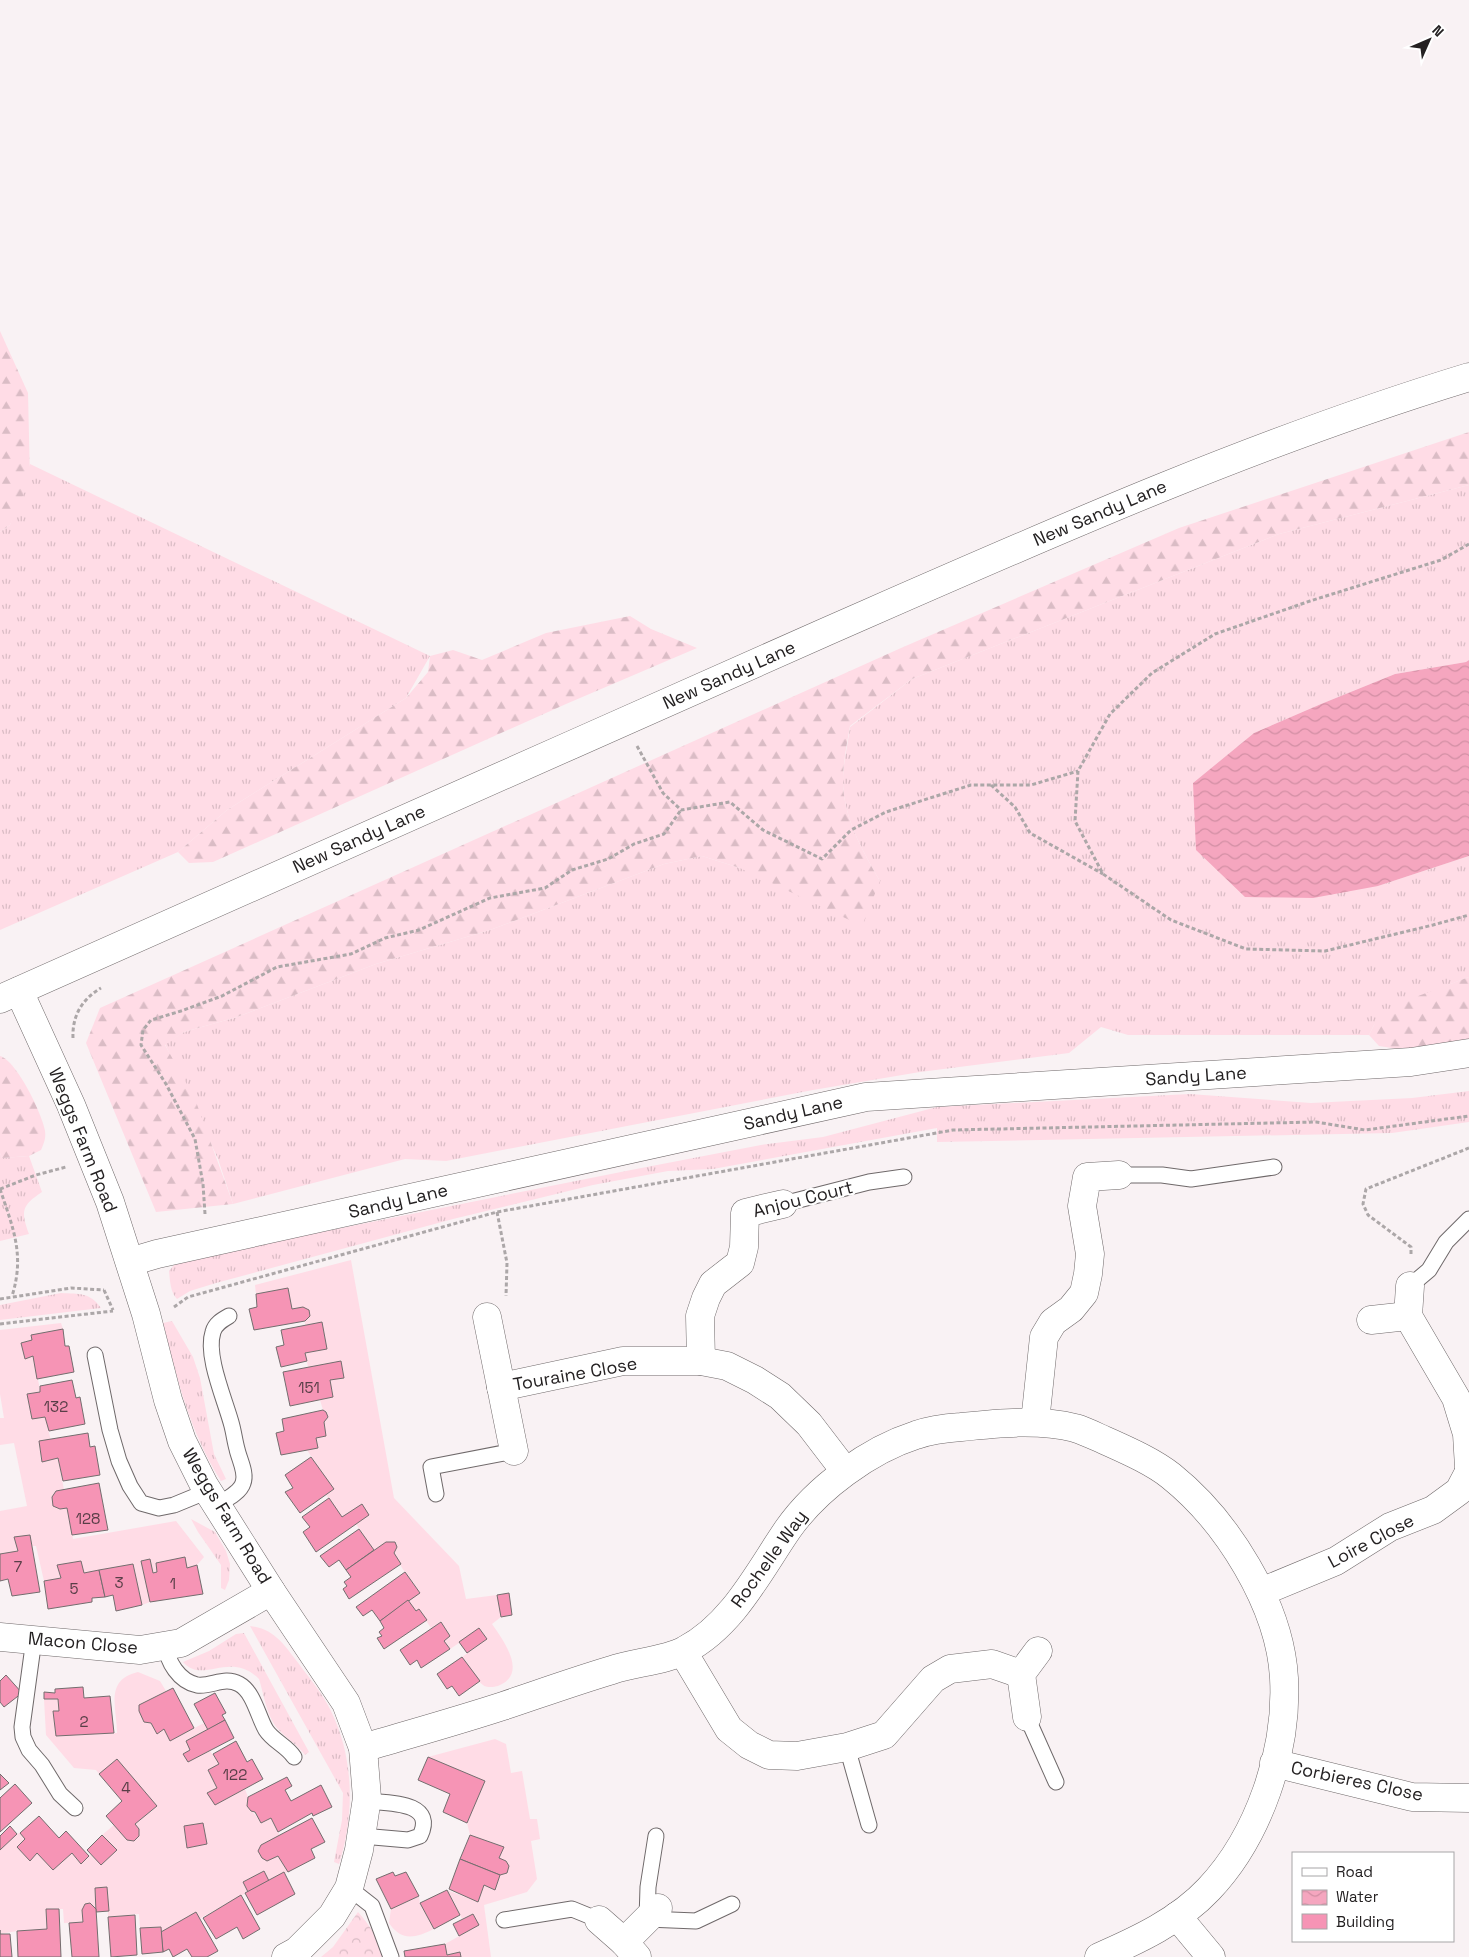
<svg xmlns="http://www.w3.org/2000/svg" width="1469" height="1957" font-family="'Space Grotesk',sans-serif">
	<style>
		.grass { fill: url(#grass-tufts) }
		.forest { fill: url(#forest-firs) }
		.park { fill: url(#park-crowns) }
		.garden { fill: #ffdce6; fill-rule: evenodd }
		.water { fill: url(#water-waves) }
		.building { fill: #f694b5; stroke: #736d6e }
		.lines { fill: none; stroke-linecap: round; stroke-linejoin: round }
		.lane-casing { stroke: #6f696a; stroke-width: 17 }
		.street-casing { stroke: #6f696a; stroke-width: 29 }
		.secondary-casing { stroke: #6f696a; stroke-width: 29 }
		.path { stroke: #aca7a8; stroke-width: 3; stroke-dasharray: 4 2.5; stroke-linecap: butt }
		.lane { stroke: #fff; stroke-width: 15 }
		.street { stroke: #fff; stroke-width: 28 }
		.secondary { stroke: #fff; stroke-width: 28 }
		.labels { text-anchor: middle; stroke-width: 4.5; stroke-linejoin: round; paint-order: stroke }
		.number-label { font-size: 15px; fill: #583e47 }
		.street-label { font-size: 18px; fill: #242122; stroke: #fff }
	</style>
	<defs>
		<pattern id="grass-tufts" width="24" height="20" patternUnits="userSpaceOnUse" patternTransform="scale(1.25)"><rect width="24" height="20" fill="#ffdce6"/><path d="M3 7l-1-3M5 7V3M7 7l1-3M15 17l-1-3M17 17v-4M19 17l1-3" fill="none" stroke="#dabcc5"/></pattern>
		<pattern id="forest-firs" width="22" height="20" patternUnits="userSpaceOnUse" patternTransform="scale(1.25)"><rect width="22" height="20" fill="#ffdce6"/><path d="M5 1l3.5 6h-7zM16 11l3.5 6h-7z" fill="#dabcc5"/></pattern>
		<pattern id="park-crowns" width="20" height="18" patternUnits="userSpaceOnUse" patternTransform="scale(1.25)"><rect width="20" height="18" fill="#ffdce6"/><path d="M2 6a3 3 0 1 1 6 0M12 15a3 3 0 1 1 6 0" fill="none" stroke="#dabcc5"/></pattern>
		<pattern id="water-waves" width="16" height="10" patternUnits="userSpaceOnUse" patternTransform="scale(1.25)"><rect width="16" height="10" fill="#f5a6bf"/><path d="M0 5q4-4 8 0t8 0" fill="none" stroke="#d28fa4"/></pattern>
	</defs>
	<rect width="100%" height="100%" fill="#f9f2f4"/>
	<g class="grass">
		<polygon points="30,464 430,656 406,698 227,810 178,852 0,930 0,532 10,525"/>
		<path d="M1469,485V660L1466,662L1395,674L1321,704L1254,733L1193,783L1378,886L1469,856V977L1448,985L1374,1025L1369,1035H1128L1101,1027L1069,1053L920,1072L813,1090L446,1161L405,1159L233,1204L218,1159L165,1044L184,1032L237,1017L376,964L490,930L664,864L702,856L740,868L880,881C862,850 843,817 843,780C843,763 848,744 850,727L912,679L1279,534Z"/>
		<path d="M1469,1091V1122L1392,1133L937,1142V1128L713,1169L668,1171L593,1185L453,1219L216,1283L190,1291L177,1299C170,1292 170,1280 169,1271L175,1264L201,1256L631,1170L761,1145L823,1137L937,1107L1190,1094L1311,1103L1412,1098Z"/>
		<path d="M0,1153L2,1158L29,1156L42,1192C21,1206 21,1211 29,1234L0,1241Z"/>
		<path d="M61,1293C79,1294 90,1292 101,1308L0,1320V1305Z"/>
		<path d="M172,1321L193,1357L200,1378L214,1454L226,1479L221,1481C190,1432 177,1379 163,1323Z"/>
		<polygon points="191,1519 215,1532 226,1551 230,1564 229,1580 225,1590 221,1588 221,1565 198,1532"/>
		<path d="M250,1626C275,1629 284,1645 299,1664C310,1679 323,1694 331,1711C354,1758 355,1814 339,1864L334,1862L342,1820L343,1793Z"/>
		<path d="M244,1633L309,1752L305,1755C298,1745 287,1739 279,1730C267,1718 264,1695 259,1679C230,1650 203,1685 183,1662L209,1651L236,1634Z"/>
	</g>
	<g class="forest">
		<polygon points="0,331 28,393 30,480 10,525 0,532"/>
		<path d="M1469,432V485L1279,534L912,679L850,726C847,743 843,763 843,780C843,817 862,850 880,881L862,926L740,868L702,856L664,864L490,930L376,964L237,1017L184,1032L165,1045L195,1099L233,1204L156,1212L86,1043L100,1008L901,648L1179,528Z"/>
		<polygon points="630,616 651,629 697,648 566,704 213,862 189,863 178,852 227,810 406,698 428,672 430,656 453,650 482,660 546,633"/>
		<polygon points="1469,977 1469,1039 1411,1051 1379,1046 1369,1035 1374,1025 1394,1005"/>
		<path d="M0,1056C17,1061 42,1114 45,1131C46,1138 44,1143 41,1150L29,1156L2,1158L0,1153Z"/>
	</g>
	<path class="park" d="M358,1912C370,1925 379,1940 383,1957H321L333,1947Z"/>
	<g class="garden">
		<path d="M351,1260L394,1498L459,1566L466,1599L497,1595L501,1617L492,1624C503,1640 529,1674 498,1686C494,1687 486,1688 483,1685C476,1680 467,1664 462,1657L487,1639L480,1629L450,1649L444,1641L450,1636L441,1622L431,1628L419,1610L416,1611L408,1600L420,1592L402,1568L394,1553L397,1547L395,1542H386L374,1550L356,1524L369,1515L362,1504L342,1517L326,1495L333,1489L307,1450L316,1438L325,1436L324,1422L328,1417L326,1412L323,1410L320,1400L333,1397L308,1367L305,1353L327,1349L322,1322L305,1325V1321L310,1315L303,1307L292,1309L288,1288L256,1294L255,1285Z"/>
		<polygon points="61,1323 63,1329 21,1343 25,1359 33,1356 50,1437 51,1440 39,1442 41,1461 58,1458 64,1490 56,1491 52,1497 53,1506 67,1508 73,1539 176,1521 204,1557 197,1565 187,1568 184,1557 156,1563 157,1572 153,1573 150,1559 142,1561 150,1602 142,1605 133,1564 84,1573 80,1561 58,1565 61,1578 44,1581 36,1546 32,1546 30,1535 14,1538 18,1551 0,1554 0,1511 27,1506 14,1443 0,1445 0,1418 4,1418 0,1394 0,1330"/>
		<path d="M138,1672L160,1681L166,1691L140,1705L139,1711L144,1722L151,1723L157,1734L164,1729L170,1741L204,1723L208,1730L186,1741L190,1750L183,1754L188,1762L210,1751L219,1764L208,1771L217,1788L208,1793L215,1805L245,1789L248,1797L247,1806C252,1812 257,1816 261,1823L271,1818L280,1836L258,1851L262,1858L267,1861L278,1856L288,1872L269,1881L263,1871L243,1882L248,1892L199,1919L196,1912L161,1932V1927L140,1928L139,1914L108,1917L107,1887L95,1888L96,1909L83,1922L64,1923L63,1909H46L47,1929L17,1931L0,1934V1850L17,1834L20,1833L25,1839L17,1847L30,1860L37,1853L53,1870L72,1853L81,1864L91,1855L101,1865L117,1850L102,1835L114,1825L127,1840L134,1841L139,1836V1829L135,1824L157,1807L99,1774L96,1770L74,1768L46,1735L44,1699H58L59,1711H53L56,1736L117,1733C117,1708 104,1680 138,1672ZM203,1824L207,1844L187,1848L184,1827Z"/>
		<polygon points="495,1739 506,1744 511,1773 522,1771 530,1819 537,1819 540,1839 531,1841 537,1879 527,1892 484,1905 491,1957 461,1957 460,1952 447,1955 445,1944 479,1925 473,1914 462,1919 447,1890 478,1902 484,1885 495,1890 500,1875 507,1873 509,1866 506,1861 499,1858 504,1847 470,1835 467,1823 485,1781 428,1757"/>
		<path d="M419,1896L420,1904L434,1929C415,1938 402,1942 389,1923L391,1909Z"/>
	</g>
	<polygon class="water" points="1469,660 1469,856 1378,886 1313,898 1245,897 1196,850 1193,783 1254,733 1321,704 1395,674 1466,662"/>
	<g class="building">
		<polygon points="288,1288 292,1309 303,1307 309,1310 310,1316 305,1321 254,1330 249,1309 257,1307 256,1294"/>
		<polygon points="322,1322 327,1349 305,1353 307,1361 281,1367 276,1347 284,1345 281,1330"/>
		<polygon points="63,1329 65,1346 69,1346 74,1372 37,1379 33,1356 25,1359 21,1343 32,1340 31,1335"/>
		<polygon points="341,1361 344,1378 330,1380 333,1397 290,1406 283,1372"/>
		<polygon points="72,1380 76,1398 80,1397 85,1424 49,1431 45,1417 32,1419 27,1394 40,1392 40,1386"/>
		<polygon points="323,1410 326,1412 328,1417 324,1422 326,1436 316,1438 318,1448 281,1455 276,1433 284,1431 282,1419"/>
		<polygon points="88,1433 90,1447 95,1446 100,1475 63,1481 58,1458 42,1462 39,1441"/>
		<polygon points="311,1457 334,1489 300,1513 285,1492 293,1488 285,1475"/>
		<polygon points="99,1483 108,1530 72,1535 67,1508 60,1509 53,1506 52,1497 56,1491"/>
		<polygon points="329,1498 342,1517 362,1504 369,1515 316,1552 303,1532 310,1527 302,1517"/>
		<polygon points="359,1529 374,1550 346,1570 339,1560 329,1567 320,1556"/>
		<polygon points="30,1535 40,1592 12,1596 8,1579 0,1581 0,1554 18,1551 14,1537"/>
		<polygon points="386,1542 395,1542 397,1547 394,1553 401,1564 349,1599 343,1589 347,1586 344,1582 351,1577 346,1570"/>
		<polygon points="185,1557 187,1568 197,1565 203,1594 150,1602 141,1561 150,1559 153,1573 157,1572 156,1563"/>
		<polygon points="81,1561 84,1573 99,1570 105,1597 92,1598 92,1602 48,1609 44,1581 61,1578 57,1565"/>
		<polygon points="133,1564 142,1605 116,1611 113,1595 105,1597 99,1570"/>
		<polygon points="405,1572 420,1593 380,1621 372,1610 363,1616 356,1607"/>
		<polygon points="509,1593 512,1615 501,1617 497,1595"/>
		<polygon points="408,1600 416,1611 419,1609 427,1620 384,1649 377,1638 382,1636 379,1632 384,1628 380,1621"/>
		<polygon points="441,1622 450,1636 444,1641 450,1649 421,1668 417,1660 410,1665 400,1650"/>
		<polygon points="479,1628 487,1639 467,1653 459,1642"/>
		<polygon points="462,1657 480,1681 459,1696 452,1686 447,1689 437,1674"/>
		<polygon points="6,1675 22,1693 4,1707 0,1702 0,1681"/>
		<polygon points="83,1687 84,1698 110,1696 114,1733 56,1736 53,1711 59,1711 58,1699 44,1699 44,1692 55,1693 55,1689"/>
		<polygon points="173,1688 194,1728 170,1741 164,1729 157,1734 151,1723 144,1722 139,1711 139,1705"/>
		<polygon points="215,1693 226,1713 222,1715 225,1720 208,1730 194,1704"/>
		<polygon points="225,1720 234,1738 188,1762 183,1754 190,1750 186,1741"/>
		<polygon points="236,1741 247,1762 252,1759 263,1779 215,1805 207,1793 217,1788 208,1770 219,1764 213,1754"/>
		<polygon points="428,1757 485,1781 467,1823 443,1812 450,1794 418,1780"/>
		<polygon points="117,1759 157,1806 135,1824 139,1829 139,1836 134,1841 127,1840 106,1816 122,1801 99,1774"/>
		<polygon points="0,1774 9,1783 0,1790"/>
		<polygon points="287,1777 292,1786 285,1790 291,1801 321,1785 332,1807 313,1816 312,1813 278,1832 271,1818 261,1823 255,1812 251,1811 247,1806 248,1797"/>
		<polygon points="15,1784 32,1803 0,1832 0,1798"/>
		<polygon points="39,1816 59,1838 66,1831 89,1856 81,1864 72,1853 53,1870 37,1853 30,1861 17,1847 25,1839 20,1833"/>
		<polygon points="312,1818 325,1842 311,1849 315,1858 288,1872 278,1856 267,1861 262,1858 258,1851 261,1845"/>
		<polygon points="203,1823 207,1844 187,1848 184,1826"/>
		<polygon points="10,1826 17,1834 0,1850 0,1836"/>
		<polygon points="102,1835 117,1850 101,1865 87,1850"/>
		<polygon points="470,1835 504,1847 499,1858 506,1861 509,1866 507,1873 500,1875 460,1859"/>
		<polygon points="460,1859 500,1875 495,1890 484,1885 478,1902 449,1889"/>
		<polygon points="264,1871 269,1881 248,1892 243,1882"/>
		<polygon points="284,1872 295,1894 257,1915 245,1893"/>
		<polygon points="393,1872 395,1876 406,1872 419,1896 391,1909 376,1879"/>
		<polygon points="107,1887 109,1911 96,1912 95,1888"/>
		<polygon points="447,1890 460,1915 434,1929 420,1903"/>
		<polygon points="241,1895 260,1929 243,1939 237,1927 216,1939 203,1918"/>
		<polygon points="90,1903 96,1909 99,1957 72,1957 69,1923 83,1922 82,1910 85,1904"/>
		<polygon points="46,1909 59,1909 61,1957 18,1957 17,1931 47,1929"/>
		<polygon points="196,1912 218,1951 207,1957 192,1957 187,1949 173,1957 169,1949 163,1952 161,1932"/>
		<polygon points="473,1914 479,1925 459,1936 453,1924"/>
		<polygon points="135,1915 137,1955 111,1957 108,1917"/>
		<polygon points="161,1927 163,1952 142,1954 140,1928"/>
		<polygon points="0,1930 0,1934 10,1934 12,1957 0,1957"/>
		<polygon points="445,1944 447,1955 460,1952 461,1957 405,1957 404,1951"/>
	</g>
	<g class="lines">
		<g class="lane-casing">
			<g id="lane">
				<polyline points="1119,1175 1162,1175 1191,1179 1274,1167"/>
				<polyline points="783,1204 869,1182 904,1177"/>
				<polyline points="1410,1286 1429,1270 1446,1242 1469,1219"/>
				<polyline points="95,1355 110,1430 119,1461 130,1486 141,1503 159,1508 174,1505 208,1491"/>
				<polyline points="436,1494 431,1467 514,1451"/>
				<path d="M217,1505C225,1500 240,1493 243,1483C247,1473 239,1459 237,1449C235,1442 234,1434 232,1426C226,1402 205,1356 213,1332C215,1324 222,1320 229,1316"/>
				<polyline points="34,1639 22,1727 23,1737 29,1750 42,1765 60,1794 75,1808"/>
				<path d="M166,1645C167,1662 179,1681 197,1685C212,1687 224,1676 239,1684C254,1692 258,1717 266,1730C273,1741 287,1746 294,1757"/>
				<polyline points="1027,1717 1056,1782"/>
				<polyline points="847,1747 869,1825"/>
				<path d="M362,1836L408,1840L420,1836C437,1801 387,1803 367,1801"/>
				<polyline points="656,1836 648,1887 647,1919 696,1921 732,1904"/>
				<polyline points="349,1888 372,1906 391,1957"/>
				<polyline points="504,1920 572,1909 599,1920"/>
			</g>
		</g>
		<g class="street-casing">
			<g id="street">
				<polyline points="19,991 71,1105 110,1202 146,1314 168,1400 182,1441 204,1485 271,1591 346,1703 363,1748 367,1798 359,1850 349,1888 332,1916 297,1951 286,1957"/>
				<polyline points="130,1262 157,1254 866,1097 1411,1062 1469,1053"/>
				<polyline points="1410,1286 1408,1316 1456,1398 1467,1434 1469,1467"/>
				<polyline points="487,1317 514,1451"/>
				<polyline points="1371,1320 1408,1316"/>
				<polyline points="701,1361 700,1316 706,1298 713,1284 740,1263 744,1247 745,1213 783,1204"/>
				<polyline points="501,1387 623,1361 701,1361 727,1366 755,1380 780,1396 809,1424 845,1471"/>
				<polyline points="1035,1422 1044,1337 1053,1322 1071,1309 1084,1293 1088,1274 1090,1254 1082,1206 1087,1177 1119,1175"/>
				<polyline points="1261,1592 1336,1561 1390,1527 1433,1510 1459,1491 1469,1472"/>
				<polyline points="0,1637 140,1650 181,1643 271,1591"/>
				<polyline points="683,1652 729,1729 749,1745 769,1755 797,1756 847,1747 884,1735 933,1679 950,1669 992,1664 1021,1674"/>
				<polyline points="1027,1717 1021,1674 1038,1651"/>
				<path d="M363,1748C410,1734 457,1721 503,1706C539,1694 575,1681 612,1670C632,1663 668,1660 685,1650C733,1625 759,1571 788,1529C817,1488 869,1450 916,1435C930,1430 947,1428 961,1427C998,1423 1039,1419 1075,1428C1085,1431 1095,1436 1104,1440C1126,1450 1152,1461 1171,1476C1227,1521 1280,1605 1284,1678C1288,1751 1259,1836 1209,1889C1179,1921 1138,1940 1099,1957"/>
				<polyline points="1274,1763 1412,1797 1469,1798"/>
				<polyline points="1177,1916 1211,1957"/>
				<polyline points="599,1920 624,1942 637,1957"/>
				<polyline points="624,1942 658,1908"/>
			</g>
		</g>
		<g class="secondary-casing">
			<path id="secondary" d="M0,999C274,879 547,755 821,634C1033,541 1246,445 1469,377"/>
		</g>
		<g class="path">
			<polyline points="1469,544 1441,560 1310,601 1215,634 1152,673 1110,714 1078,771 1075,821 1103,874 1171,920 1246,949 1325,951 1433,925 1469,915"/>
			<polyline points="637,746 663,793 681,810 730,802 763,830 822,859 851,830 886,812 971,785 1031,785 1078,771"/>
			<polyline points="991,785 1015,807 1030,833 1103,874"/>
			<path d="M73,1038C72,1016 82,999 101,988"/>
			<path d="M0,1189C13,1228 25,1255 12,1296"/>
			<polyline points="0,1189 36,1175 66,1167"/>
			<polyline points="497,1212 507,1263 506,1296"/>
			<polyline points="205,1214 203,1184 195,1139 166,1084 141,1045 143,1030 151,1020 181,1011 222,996 277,967 351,954 385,938 419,930 490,898 545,888 572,870 608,859 634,844 664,834 681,810"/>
			<polyline points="1411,1254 1411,1247 1368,1215 1363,1204 1366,1189 1469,1148"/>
			<polyline points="104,1290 113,1310"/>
			<polyline points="0,1299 71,1288 104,1290"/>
			<polyline points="174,1307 188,1297 497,1212 953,1130 1316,1122 1365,1130 1469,1116"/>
			<polyline points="0,1324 113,1311"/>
		</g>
		<use href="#lane" class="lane"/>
		<use href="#street" class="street"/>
		<use href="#secondary" class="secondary"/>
	</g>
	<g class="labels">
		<g class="number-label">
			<text x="309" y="1393">151</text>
			<text x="56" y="1412">132</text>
			<text x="88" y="1524">128</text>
			<text x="18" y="1572">7</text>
			<text x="119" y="1588">3</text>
			<text x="173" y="1589">1</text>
			<text x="74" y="1594">5</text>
			<text x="84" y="1727">2</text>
			<text x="235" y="1780">122</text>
			<text x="126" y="1793">4</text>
		</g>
		<g class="street-label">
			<text transform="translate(1100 513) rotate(-23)" y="6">New Sandy Lane</text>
			<text transform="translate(729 675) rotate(-24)" y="6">New Sandy Lane</text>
			<text transform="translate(359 839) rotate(-24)" y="6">New Sandy Lane</text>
			<text transform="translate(1196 1076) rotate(-4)" y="6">Sandy Lane</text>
			<text transform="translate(793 1113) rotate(-13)" y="6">Sandy Lane</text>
			<text transform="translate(83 1140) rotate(68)" y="6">Weggs Farm Road</text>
			<text transform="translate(803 1199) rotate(-14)" y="6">Anjou Court</text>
			<text transform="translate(398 1201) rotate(-13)" y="6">Sandy Lane</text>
			<text transform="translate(575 1374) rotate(-10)" y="6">Touraine Close</text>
			<text transform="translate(227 1516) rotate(59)" y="6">Weggs Farm Road</text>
			<text transform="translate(1371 1541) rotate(-28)" y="6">Loire Close</text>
			<text transform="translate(769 1559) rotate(-54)" y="6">Rochelle Way</text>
			<text transform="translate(83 1643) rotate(5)" y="6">Macon Close</text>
			<text transform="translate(1357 1781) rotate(12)" y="6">Corbieres Close</text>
		</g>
	</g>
	<rect x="1292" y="1852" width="162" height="90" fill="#ffffff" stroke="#a7a6a7"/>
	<rect x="1302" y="1868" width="25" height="8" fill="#ffffff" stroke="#a7a6a7"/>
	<text x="1336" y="1877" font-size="15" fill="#242122">Road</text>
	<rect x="1302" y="1890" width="25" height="15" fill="url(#water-waves)" stroke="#a7a6a7"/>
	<text x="1336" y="1902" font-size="15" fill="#242122">Water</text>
	<rect x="1302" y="1914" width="25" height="15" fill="#f694b5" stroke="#a7a6a7"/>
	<text x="1336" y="1927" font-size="15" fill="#242122">Building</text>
	<g transform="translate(1429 40) rotate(45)" stroke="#ffffff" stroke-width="4" paint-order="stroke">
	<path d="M0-4L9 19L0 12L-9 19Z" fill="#242122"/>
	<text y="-8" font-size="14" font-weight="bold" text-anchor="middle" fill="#242122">N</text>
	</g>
</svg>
